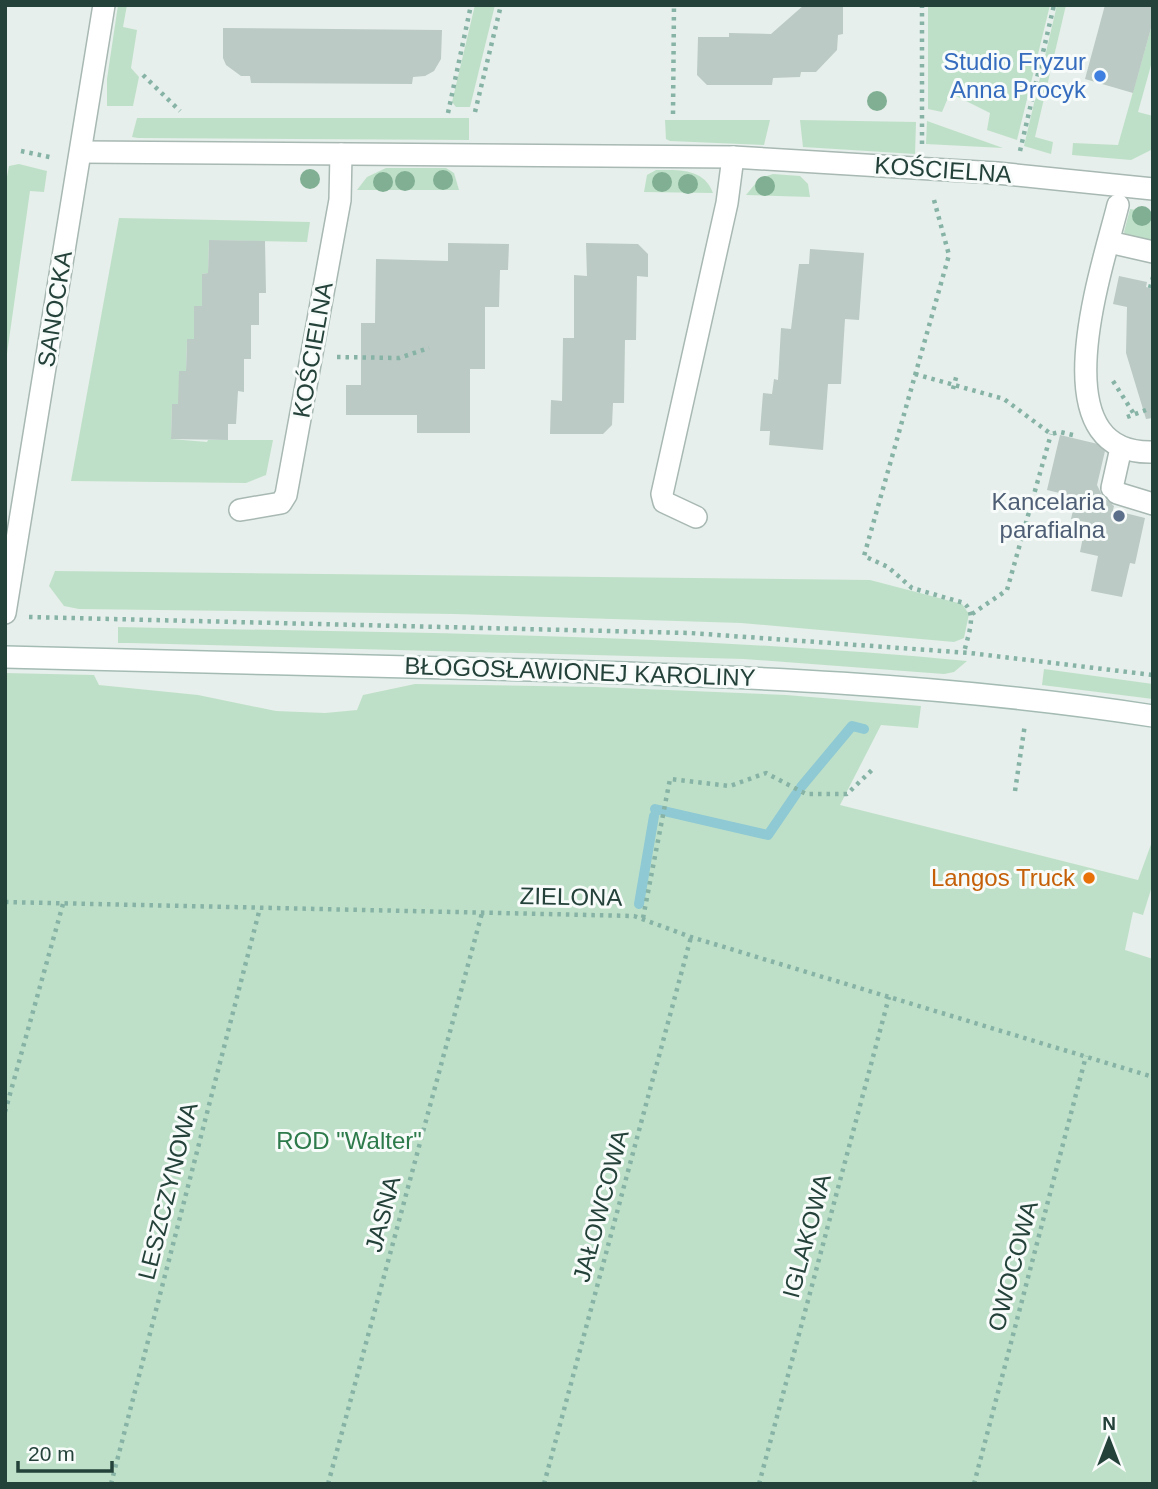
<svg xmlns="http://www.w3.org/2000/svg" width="1158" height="1489" font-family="Helvetica,sans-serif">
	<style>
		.green { fill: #bfe0c8 }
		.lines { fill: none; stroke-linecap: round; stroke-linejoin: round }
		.stream { stroke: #8ec9d4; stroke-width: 10 }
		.building { fill: #bbcac4 }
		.street-casing { stroke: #a8b8b2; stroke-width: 24 }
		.secondary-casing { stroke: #a4bbb3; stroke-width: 24 }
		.path { stroke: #86b3a5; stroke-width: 4.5; stroke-dasharray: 3.5 5; stroke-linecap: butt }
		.street { stroke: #fff; stroke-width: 21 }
		.secondary { stroke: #fff; stroke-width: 21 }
		.tree { fill: #80af93 }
		.shop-dot { fill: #3f7fe0; stroke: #f7fbf9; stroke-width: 2.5 }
		.service-dot { fill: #5c6f8a; stroke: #f7fbf9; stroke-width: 2.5 }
		.food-dot { fill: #e8710a; stroke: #f7fbf9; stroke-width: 2.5 }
		.labels { text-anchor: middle; stroke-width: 6; stroke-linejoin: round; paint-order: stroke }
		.shop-label { font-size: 24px; fill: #366cbe; stroke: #f7fbf9; text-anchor: end }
		.street-label { font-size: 24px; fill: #24423a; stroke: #f7fbf9 }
		.service-label { font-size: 24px; fill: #4e5e75; stroke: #f7fbf9; text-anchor: end }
		.food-label { font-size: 24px; fill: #c56008; stroke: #f7fbf9; text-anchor: end }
		.park-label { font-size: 24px; fill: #2d7a4b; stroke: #f7fbf9 }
	</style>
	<rect width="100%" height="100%" fill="#e6efeb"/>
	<g class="green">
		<polygon points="118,5 127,5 123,27 137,30 131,68 139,77 133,106 107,106 107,79"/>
		<polygon points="475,5 495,5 470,107 456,107 452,102"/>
		<polygon points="928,5 1050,5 1017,140 987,130 990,113 950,93 942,112 928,109"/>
		<polygon points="1057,5 1066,5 1035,137 1053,142 1051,154 1024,146"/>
		<polygon points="1153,21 1153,58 1138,112 1153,116 1153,149 1131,160 1072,155 1073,143 1118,145"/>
		<polygon points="137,118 469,118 469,140 138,138 132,137"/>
		<polygon points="665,120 770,120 764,145 670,141 666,139"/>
		<polygon points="800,120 916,122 915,154 803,147"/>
		<polygon points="927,121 1003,148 926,144"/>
		<polygon points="19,164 47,171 44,192 30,191 5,368 5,188 9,166"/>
		<polygon points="386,168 446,168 454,173 459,190 357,190 367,177"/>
		<path d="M656,170C679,170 704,168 713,193L644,192L647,175Z"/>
		<polygon points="773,174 800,176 808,184 810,197 746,195 760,178"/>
		<polygon points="1130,209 1153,213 1153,243 1126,237 1124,232"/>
		<polygon points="119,218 310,222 307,242 209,240 208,273 202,274 202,306 194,306 194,339 187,339 186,371 178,404 172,405 171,439 207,442 208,440 273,440 266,475 246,483 71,481"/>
		<polygon points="55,571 870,580 962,604 969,614 964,638 954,642 741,623 455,614 79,609 64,606 49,586"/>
		<path d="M118,627C401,633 685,634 967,661L954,672L944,674L744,659L130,643H118Z"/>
		<polygon points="1044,669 1153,684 1153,699 1042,685"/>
		<polygon points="5,673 94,675 99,685 198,695 276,711 325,713 357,710 363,695 415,684 596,687 786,695 921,706 918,728 881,725 840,805 1138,880 1153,839 1153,883 1143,915 1133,912 1125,950 1153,959 1153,1484 5,1484"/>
	</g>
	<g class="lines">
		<g class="stream">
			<polyline points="801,787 852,726 864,729"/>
			<polyline points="655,809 768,835 796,794"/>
			<polyline points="639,904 654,816"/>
		</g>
	</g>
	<g class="building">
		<polygon points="804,5 843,5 843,34 838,35 837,50 816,72 801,72 800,77 773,78 772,85 707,85 697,75 698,37 729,37 729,33 771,34"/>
		<polygon points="1105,5 1153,5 1153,21 1133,93 1085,79"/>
		<polygon points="223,28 442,30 441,59 434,71 425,76 413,77 412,84 251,83 250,76 241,76 226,65 223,58"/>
		<polygon points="209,240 265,241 266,293 259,293 259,325 251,325 251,359 244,359 244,392 238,391 236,424 228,424 228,440 171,439 172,404 178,404 179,371 186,371 187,339 194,339 194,306 202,306 202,274 208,273"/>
		<polygon points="448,243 509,244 508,270 500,270 499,307 485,307 485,369 470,369 470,433 417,433 417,415 346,415 346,385 361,385 361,323 375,323 376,259 448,261"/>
		<polygon points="586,243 638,244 648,254 648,277 637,276 636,340 625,340 624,403 613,403 612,425 603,434 550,434 551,400 562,401 563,338 574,338 574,275 587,276"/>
		<polygon points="810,249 864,253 859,320 845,319 841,384 828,384 823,450 769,445 770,431 760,431 763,393 772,394 774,379 778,380 781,328 791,329 799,264 809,264"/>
		<polygon points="1119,276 1147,282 1146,287 1153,289 1153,418 1146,419 1126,353 1127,307 1113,304"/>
		<polygon points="1060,435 1098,444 1105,451 1097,485 1103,497 1114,506 1113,510 1145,518 1135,564 1130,563 1122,597 1091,591 1098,556 1080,552 1086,522 1071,519 1076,497 1047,490"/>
	</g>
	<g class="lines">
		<g class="street-casing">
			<g id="street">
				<polyline points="81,152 733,157 997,173 1153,189"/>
				<path d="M1118,205C1103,266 1037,456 1153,452"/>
				<polyline points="1109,242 1153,252"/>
				<polyline points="1112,488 1121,448"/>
				<polyline points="1117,493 1153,504"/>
				<polyline points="240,510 281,503 286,495 340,200 341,154"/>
				<polyline points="696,517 664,502 662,494 727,203 733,157"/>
				<polyline points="5,613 104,5"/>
			</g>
		</g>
		<g class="secondary-casing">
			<path id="secondary" d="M5,657C180,662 356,665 531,670C739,676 947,684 1153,716"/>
		</g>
		<g class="path">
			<polyline points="143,75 180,111"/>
			<polyline points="475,112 501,5"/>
			<polyline points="448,113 471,5"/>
			<polyline points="673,114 674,5"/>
			<polyline points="922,144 922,5"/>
			<polyline points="21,151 54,158"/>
			<polyline points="1020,151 1054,5"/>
			<path d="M934,200L949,255L864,556L888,567L912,588L964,603C978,615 967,637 964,653"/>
			<polyline points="1150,288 1153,277"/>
			<polyline points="337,357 399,358 429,348"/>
			<polyline points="915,374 1004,399 1051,434 1060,432 1073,435"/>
			<polyline points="1113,381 1134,414"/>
			<polyline points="953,389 957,374"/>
			<polyline points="1127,417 1146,410"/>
			<polyline points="972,614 1007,590 1051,434"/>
			<polyline points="29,617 690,633 970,653 1153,675"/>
			<polyline points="1015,791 1025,724"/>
			<polyline points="5,902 634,916 691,937 1153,1077"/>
			<polyline points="643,918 670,779 730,786 766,773 806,794 847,794 875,767"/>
			<polyline points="5,1112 63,904"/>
			<polyline points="111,1484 260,908"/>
			<polyline points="328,1484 482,913"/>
			<polyline points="544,1484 691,937"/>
			<polyline points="759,1484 889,997"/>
			<polyline points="974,1484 1086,1056"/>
		</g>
		<use href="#street" class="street"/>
		<use href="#secondary" class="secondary"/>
	</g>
	<g class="tree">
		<circle cx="877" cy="101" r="10"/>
		<circle cx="310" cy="179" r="10"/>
		<circle cx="443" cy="180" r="10"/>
		<circle cx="405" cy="181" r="10"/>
		<circle cx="383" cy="182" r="10"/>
		<circle cx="662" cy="182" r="10"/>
		<circle cx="688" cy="184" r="10"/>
		<circle cx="765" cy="186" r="10"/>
		<circle cx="1142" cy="216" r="10"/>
	</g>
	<circle class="shop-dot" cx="1100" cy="76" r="7"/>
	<circle class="service-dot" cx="1119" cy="516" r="7"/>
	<circle class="food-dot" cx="1089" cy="878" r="7"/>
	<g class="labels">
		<g class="shop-label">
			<text x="1086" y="70">Studio Fryzur<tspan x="1086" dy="28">Anna Procyk</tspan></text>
		</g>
		<g class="street-label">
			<text transform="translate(943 170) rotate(4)" y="8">KOŚCIELNA</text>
			<text transform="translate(55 309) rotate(-81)" y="8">SANOCKA</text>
			<text transform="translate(313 350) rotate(-80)" y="8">KOŚCIELNA</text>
			<text transform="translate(580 672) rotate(2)" y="8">BŁOGOSŁAWIONEJ KAROLINY</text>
			<text transform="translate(571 897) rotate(1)" y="8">ZIELONA</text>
			<text transform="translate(168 1191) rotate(-76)" y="8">LESZCZYNOWA</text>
			<text transform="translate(601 1206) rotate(-75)" y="8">JAŁOWCOWA</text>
			<text transform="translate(383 1214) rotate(-75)" y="8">JASNA</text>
			<text transform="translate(807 1236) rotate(-75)" y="8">IGLAKOWA</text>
			<text transform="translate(1013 1266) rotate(-75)" y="8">OWOCOWA</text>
		</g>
		<g class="service-label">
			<text x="1105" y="510">Kancelaria<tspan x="1105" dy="28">parafialna</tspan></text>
		</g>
		<g class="food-label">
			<text x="1075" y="886">Langos Truck</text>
		</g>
		<g class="park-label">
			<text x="349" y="1149">ROD "Walter"</text>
		</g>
	</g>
	<rect width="1158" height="1489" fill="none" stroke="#24423a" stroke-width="14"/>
	<g transform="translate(1109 1440)" stroke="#f7fbf9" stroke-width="5" paint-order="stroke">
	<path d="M0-5L12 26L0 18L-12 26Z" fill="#24423a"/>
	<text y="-10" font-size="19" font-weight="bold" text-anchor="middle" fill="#24423a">N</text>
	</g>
	<path d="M18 1461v10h94v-10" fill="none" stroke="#24423a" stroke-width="3.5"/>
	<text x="28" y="1461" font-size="21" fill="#24423a" stroke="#f7fbf9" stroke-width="5" paint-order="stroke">20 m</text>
</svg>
